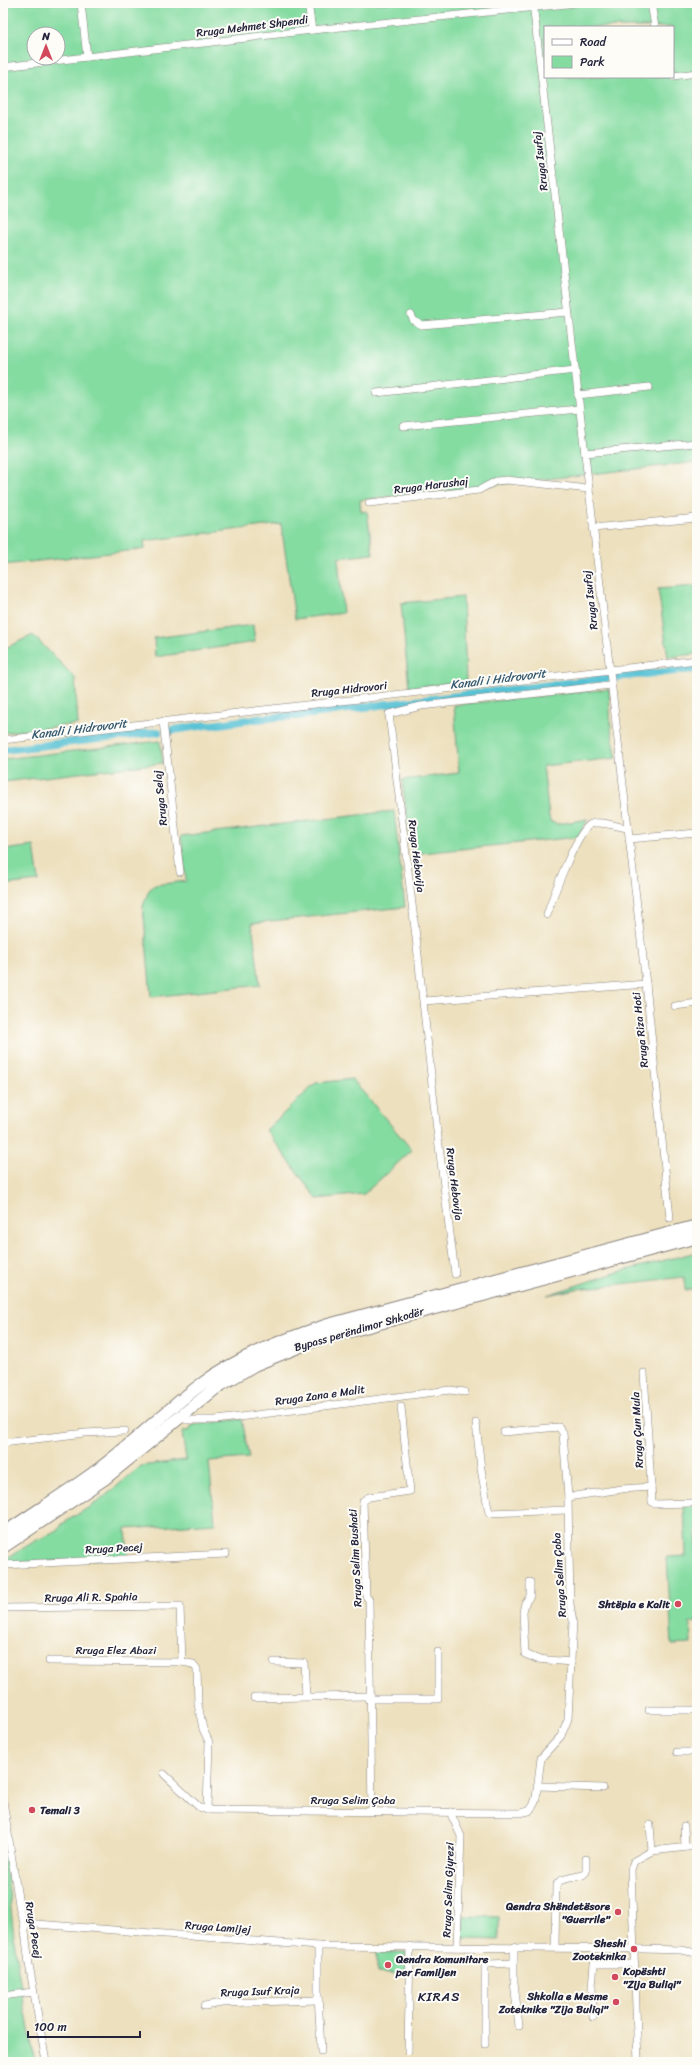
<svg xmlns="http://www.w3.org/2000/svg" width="700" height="2065" font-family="Sriracha,sans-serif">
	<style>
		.green { fill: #84dca1; stroke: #537f6e; fill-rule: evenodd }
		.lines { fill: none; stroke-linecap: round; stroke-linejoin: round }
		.canal { stroke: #59c2d5; stroke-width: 8 }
		.street-casing { stroke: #88817c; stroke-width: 8 }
		.highway-casing { stroke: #88817c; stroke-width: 14 }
		.street { stroke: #fff; stroke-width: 7 }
		.highway { stroke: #fff; stroke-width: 12 }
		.poi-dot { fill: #d1495b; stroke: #fdfcf7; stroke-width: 1.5 }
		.labels { text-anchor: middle; stroke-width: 4; stroke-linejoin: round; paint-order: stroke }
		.street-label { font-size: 11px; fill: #22223b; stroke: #fdfcf7 }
		.poi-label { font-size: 11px; font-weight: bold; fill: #22223b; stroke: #fdfcf7; text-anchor: end }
		.water-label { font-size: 12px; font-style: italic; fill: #355a71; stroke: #fdfcf7 }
		.quarter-label { font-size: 13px; letter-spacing: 1px; fill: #22223b; stroke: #fdfcf7 }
	</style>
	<rect width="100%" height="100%" fill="#fdfcf7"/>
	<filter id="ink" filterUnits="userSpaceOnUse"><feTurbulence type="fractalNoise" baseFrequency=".025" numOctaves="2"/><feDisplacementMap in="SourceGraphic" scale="8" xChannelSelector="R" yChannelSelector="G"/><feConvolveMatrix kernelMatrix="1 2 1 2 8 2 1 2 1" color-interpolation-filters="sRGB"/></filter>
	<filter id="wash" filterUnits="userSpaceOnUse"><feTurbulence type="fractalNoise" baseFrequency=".012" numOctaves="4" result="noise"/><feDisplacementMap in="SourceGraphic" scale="16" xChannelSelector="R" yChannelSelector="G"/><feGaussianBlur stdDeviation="0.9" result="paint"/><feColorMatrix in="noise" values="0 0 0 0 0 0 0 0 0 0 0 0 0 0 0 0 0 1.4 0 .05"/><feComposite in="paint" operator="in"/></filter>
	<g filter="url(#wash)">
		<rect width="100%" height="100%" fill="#ede0be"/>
		<g class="green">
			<path d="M3,3H697V462L360,500L361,512L367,511L373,554L338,558L343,613L295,619L281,524L144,541L145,549L3,565ZM545,27H673V77H545ZM34,34H58V58H34Z"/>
			<polygon points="695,586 697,602 697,654 668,657 658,589"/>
			<polygon points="463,597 466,681 409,688 401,603"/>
			<polygon points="253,625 255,642 155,657 154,638"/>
			<polygon points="33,635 75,678 78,724 3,733 3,649"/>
			<polygon points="609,689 611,729 617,758 543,766 549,817 551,822 558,824 588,819 578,837 412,854 402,780 459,773 454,705"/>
			<polygon points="160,741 163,763 3,782 3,759"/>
			<polygon points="394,811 405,907 252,923 260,985 151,997 143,906 149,890 155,885 186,881 181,836"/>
			<polygon points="34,846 39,881 3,885 3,850"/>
			<polygon points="352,1079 412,1150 364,1194 317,1199 266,1130 316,1083"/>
			<polygon points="697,1252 697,1289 685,1290 684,1277 576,1289 547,1295 615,1273"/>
			<polygon points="242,1419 249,1458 209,1461 215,1523 126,1529 128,1558 3,1563 5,1559 37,1540 58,1531 62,1524 99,1501 141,1466 186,1460 182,1432 190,1430 192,1425"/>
			<polygon points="694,1501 697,1501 697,1622 690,1623 691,1644 672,1645 667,1557 686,1556 684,1506 694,1505"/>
			<polygon points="3,1837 17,1964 35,2062 3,2062"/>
			<polygon points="462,1916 499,1917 499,1940 462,1939"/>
			<polygon points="377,1952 406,1952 407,1975 377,1973"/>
		</g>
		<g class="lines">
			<g class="canal">
				<polyline points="681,670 697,669"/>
				<polyline points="615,677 675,671"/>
				<polyline points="390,704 608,678"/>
				<polyline points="295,716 387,704"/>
				<polyline points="254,719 289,716"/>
				<polyline points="212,725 247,720"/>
				<polyline points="167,731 206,725"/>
				<polyline points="3,750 158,732"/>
			</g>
		</g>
	</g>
	<g filter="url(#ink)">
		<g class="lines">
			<g class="street-casing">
				<g id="street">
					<polyline points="81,3 87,57"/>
					<polyline points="308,3 312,30"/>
					<polyline points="533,3 646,984 670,1218"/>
					<polyline points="651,3 655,27"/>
					<polyline points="3,67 312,30 576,3"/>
					<polyline points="673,76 697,73"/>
					<polyline points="411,315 414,321 422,325 568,312"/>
					<polyline points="376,393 575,370"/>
					<polyline points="578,395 649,387"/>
					<polyline points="403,426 579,409"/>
					<polyline points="585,453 697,443"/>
					<polyline points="369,503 479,490 496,481 507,480 589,489"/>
					<polyline points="593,528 697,518"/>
					<polyline points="163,721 180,872"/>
					<polyline points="3,740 697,660"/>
					<polyline points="629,839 697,833"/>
					<path d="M547,915C552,899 577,830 591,824C601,820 617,827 628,828"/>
					<polyline points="424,1001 646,984"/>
					<polyline points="675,1006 697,1003"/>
					<polyline points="455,1274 437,1130 416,937 389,714 421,706 611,685"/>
					<polyline points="644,1373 652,1502 655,1504 691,1503"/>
					<polyline points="179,1416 187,1420 216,1420 450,1390 465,1392"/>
					<polyline points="476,1423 481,1469 489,1513 567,1510"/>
					<polyline points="3,1443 85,1433 125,1431"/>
					<polyline points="568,1497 622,1489 651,1487"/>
					<polyline points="3,1565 226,1554"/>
					<polyline points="530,1582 530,1596 525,1603 523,1612 525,1654 537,1659 571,1662"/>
					<polyline points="3,1608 180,1606 182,1662"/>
					<polyline points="49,1661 182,1662 193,1664 197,1669 198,1704 203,1729 209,1742 207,1810"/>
					<polyline points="274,1662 304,1663 306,1696"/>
					<polyline points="254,1698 369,1696"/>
					<polyline points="369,1699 438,1699 438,1652"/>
					<polyline points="649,1710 697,1710"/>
					<polyline points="677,1752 697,1752"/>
					<polyline points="164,1774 199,1807 207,1810 520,1813 529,1811 533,1806 536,1798 541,1758 561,1736 568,1719 573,1621 570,1604 568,1497 563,1433 559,1427 504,1432"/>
					<polyline points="537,1786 603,1788"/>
					<polyline points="3,1801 20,1911 24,1923 29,1964 46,2062"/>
					<polyline points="372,1812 369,1600 366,1596 363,1501 369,1497 410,1491 401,1407"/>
					<polyline points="450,1812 461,1836 457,1947"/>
					<polyline points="650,1825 652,1851"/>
					<polyline points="684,1826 685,1847"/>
					<polyline points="24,1923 318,1946 644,1949 681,1950 697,1953"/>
					<polyline points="318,1946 318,1994 321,2051"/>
					<polyline points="514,1947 514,1982 519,2026"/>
					<polyline points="555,1947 556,1885 561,1880 583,1875 586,1872 586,1859"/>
					<polyline points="3,1996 33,1992"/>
					<polyline points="204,2006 222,2003 318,2000"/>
					<polyline points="593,2017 592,1986 594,1964 635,1964"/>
					<polyline points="485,2044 485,1966 488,1964 514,1963"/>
					<polyline points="408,2051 410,1946"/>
					<polyline points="638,2062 631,1870 634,1861 652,1851 697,1846"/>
				</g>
			</g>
			<g class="highway-casing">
				<g id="highway">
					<path d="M3,1534C35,1512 68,1492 99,1469C134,1443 164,1412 199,1386C238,1357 283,1340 328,1325L697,1226"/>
					<polyline points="3,1547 104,1479 217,1387 254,1365 313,1341 697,1237"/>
				</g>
			</g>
			<use href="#street" class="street"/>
			<use href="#highway" class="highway"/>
		</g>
	</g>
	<g class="poi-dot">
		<circle cx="678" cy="1604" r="4"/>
		<circle cx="32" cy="1810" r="4"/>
		<circle cx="618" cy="1912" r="4"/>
		<circle cx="634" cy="1949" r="4"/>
		<circle cx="388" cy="1965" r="4"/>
		<circle cx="615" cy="1977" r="4"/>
		<circle cx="616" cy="2002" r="4"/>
	</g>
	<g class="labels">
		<g class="street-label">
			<text transform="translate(252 26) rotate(-7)" y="4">Rruga Mehmet Shpendi</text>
			<text transform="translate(540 161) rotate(-97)" y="4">Rruga Isufaj</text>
			<text transform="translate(431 485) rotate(-7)" y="4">Rruga Harushaj</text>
			<text transform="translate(590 600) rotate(-97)" y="4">Rruga Isufaj</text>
			<text transform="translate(349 689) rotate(-6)" y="4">Rruga Hidrovori</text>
			<text transform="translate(160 798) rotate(-96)" y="4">Rruga Selaj</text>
			<text transform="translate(417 856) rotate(83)" y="4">Rruga Hebovija</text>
			<text transform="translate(640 1030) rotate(-96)" y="4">Rruga Riza Hoti</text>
			<text transform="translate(455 1184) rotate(83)" y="4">Rruga Hebovija</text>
			<text transform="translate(359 1329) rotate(-16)" y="4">Bypass perëndimor Shkodër</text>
			<text transform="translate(320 1395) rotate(-8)" y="4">Rruga Zana e Malit</text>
			<text transform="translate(637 1430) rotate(-93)" y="4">Rruga Çun Mula</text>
			<text transform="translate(114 1548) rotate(-3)" y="4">Rruga Pecej</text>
			<text transform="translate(355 1558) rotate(-93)" y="4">Rruga Selim Bushati</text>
			<text transform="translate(559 1575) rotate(-94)" y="4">Rruga Selim Çoba</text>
			<text transform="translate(91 1597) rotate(-1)" y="4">Rruga Ali R. Spahia</text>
			<text x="116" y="1654">Rruga Elez Abazi</text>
			<text x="353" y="1804">Rruga Selim Çoba</text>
			<text transform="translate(448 1890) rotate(-88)" y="4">Rruga Selim Gjyrezi</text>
			<text transform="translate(218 1927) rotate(4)" y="4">Rruga Lamijej</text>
			<text transform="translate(34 1930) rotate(81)" y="4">Rruga Pecej</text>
			<text transform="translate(260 1991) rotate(-2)" y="4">Rruga Isuf Kraja</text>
		</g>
		<g class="poi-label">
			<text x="670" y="1608">Shtëpia e Kalit</text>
			<text x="40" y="1814" text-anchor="start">Temali 3</text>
			<text x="610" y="1910">Qendra Shëndetësore<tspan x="610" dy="13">"Guerrile"</tspan></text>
			<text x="626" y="1947">Sheshi<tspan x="626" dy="13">Zooteknika</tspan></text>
			<text x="396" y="1963" text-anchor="start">Qendra Komunitare<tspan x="396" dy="13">per Familjen</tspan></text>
			<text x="623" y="1975" text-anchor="start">Kopështi<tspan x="623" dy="13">"Zija Buliqi"</tspan></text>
			<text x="608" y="2000">Shkolla e Mesme<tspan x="608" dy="13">Zoteknike "Zija Buliqi"</tspan></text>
		</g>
		<g class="water-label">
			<text transform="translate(498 679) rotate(-7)" y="4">Kanali i Hidrovorit</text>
			<text transform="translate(79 729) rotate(-7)" y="4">Kanali i Hidrovorit</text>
		</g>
		<g class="quarter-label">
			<text x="439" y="2001">KIRAS</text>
		</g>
	</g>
	<rect width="700" height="2065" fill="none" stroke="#fdfcf7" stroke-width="16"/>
	<rect x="544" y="26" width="130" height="52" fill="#fdfcf7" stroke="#a5a5ac"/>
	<rect x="552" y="39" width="20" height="6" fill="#ffffff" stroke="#a5a5ac"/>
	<text x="580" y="46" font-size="12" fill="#22223b">Road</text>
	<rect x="552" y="56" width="20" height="12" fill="#84dca1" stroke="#a5a5ac"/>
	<text x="580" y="66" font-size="12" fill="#22223b">Park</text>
	<g transform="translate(46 46)"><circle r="19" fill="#fdfcf7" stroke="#a5a5ac"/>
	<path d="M0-3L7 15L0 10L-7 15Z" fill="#d1495b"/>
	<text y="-6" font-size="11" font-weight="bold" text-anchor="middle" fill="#22223b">N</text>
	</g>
	<path d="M28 2031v6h112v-6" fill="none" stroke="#22223b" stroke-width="2"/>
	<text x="34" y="2031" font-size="12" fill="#22223b" stroke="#fdfcf7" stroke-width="3" paint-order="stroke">100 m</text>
</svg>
